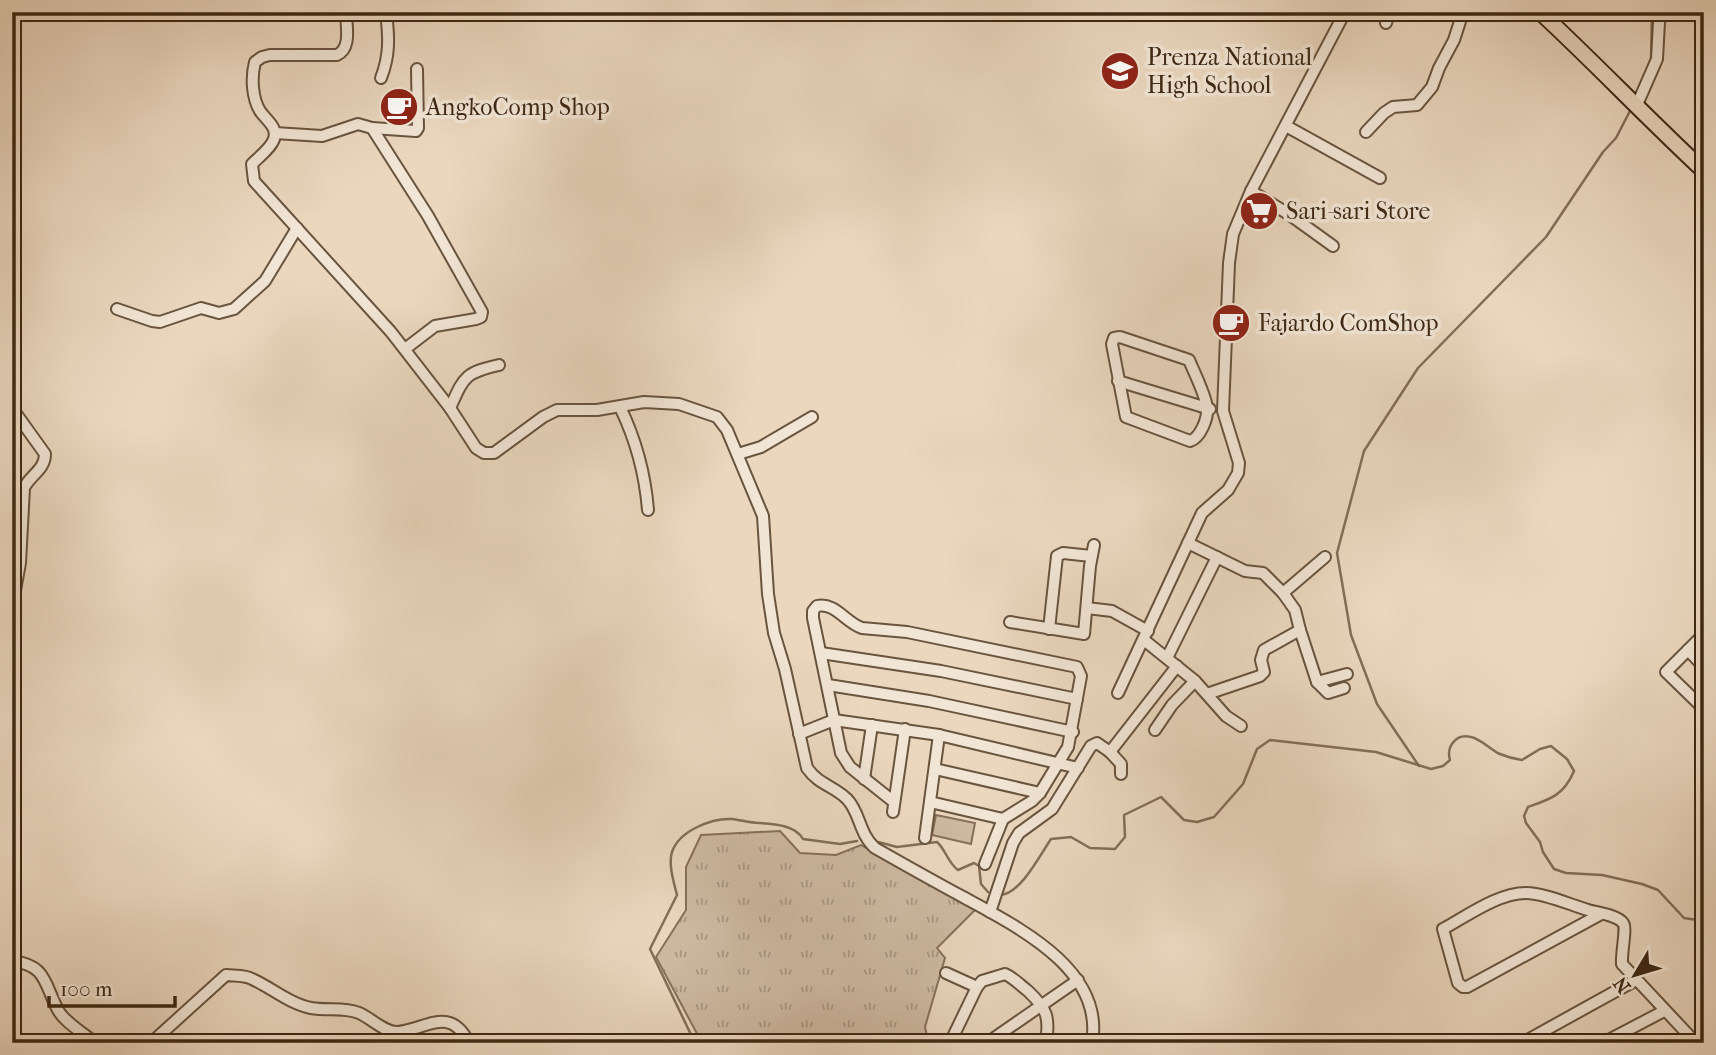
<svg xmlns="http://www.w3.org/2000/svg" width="1716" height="1055" font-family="'IM FELL French Canon',serif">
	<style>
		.grass { fill: url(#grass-tufts); stroke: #86705a; stroke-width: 2 }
		.pitch { fill: #cdb9a1; stroke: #86705a; stroke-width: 2 }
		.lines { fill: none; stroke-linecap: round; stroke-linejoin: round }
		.stream { stroke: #826e57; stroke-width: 2.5 }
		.minor-casing { stroke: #69543e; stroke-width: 14 }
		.major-casing { stroke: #3e2813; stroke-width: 18 }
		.minor { stroke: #f1e5d5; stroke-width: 10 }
		.major { stroke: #ead7be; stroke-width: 14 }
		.labels { text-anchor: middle; stroke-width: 7; stroke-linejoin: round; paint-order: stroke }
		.poi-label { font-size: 24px; fill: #3e2813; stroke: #f1e5d5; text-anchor: start }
	</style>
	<defs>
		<pattern id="grass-tufts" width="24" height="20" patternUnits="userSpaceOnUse" patternTransform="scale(1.75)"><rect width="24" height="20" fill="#cdb9a1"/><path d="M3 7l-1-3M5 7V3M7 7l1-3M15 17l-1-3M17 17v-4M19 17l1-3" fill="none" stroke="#a89682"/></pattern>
	</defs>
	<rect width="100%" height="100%" fill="#ead7be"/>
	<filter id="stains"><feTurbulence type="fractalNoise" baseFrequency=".00286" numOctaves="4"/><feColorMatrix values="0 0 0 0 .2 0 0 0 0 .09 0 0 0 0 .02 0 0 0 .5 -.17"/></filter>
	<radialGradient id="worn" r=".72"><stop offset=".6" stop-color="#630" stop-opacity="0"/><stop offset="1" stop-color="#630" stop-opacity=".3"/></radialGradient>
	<polygon class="grass" points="780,831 800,853 836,855 861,845 975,910 937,948 945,958 925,1027 927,1036 924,1043 702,1043 656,957 686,910 686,867 701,835"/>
	<polygon class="pitch" points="936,815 975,823 971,844 932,835"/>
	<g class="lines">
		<g class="stream">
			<polyline points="1651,61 1652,12"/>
			<polyline points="1419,766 1377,704 1351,635 1337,553 1364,451 1418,368 1546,237 1603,152 1616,138 1631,109"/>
			<path d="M878,842L897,847L937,842C946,850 948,863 958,870L974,863L979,866L981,884L988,892"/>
			<path d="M1001,895C1021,893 1040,855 1051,839L1071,837L1090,848L1115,849L1125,837L1124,815L1161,797L1184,820L1197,822L1214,817L1243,784L1257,749L1270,740L1376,752L1431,769L1443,766L1450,760C1446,747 1456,733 1471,737C1481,739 1491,750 1500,754C1507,757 1515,759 1522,760L1540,749L1551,746L1567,759L1574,771C1564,795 1551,799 1528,807L1524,816L1526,823L1540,842L1543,852L1554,869L1566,873L1602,875L1642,884L1658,890L1684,918L1704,921"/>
			<path d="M695,1043L650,949L677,895C674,883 668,864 672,852C679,831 711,818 732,819C741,820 750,823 759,823C774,824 795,825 803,839L840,844L857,841"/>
		</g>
		<g class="minor-casing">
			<g id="minor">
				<path d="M346,12C346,26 352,48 337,55H270L262,57L255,62C251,77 252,98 260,111C266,120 278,127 274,139C271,148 259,157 252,164L254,181L391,332L450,408L476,448L484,453H494L543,417L557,410H597L644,402L679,404L717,417L727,430L763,516L768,594L774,633L785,669L807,768C819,785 834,786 847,799C860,812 859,834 875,848C905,865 935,882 965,898C1017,927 1105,969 1092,1043"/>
				<polyline points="1386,23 1389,12"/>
				<path d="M381,78C390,55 389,37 386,12"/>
				<polyline points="1636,107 1657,59 1659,22 1662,12"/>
				<polyline points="1286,126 1380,178"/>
				<polyline points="372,128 416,131 418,128 417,69"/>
				<polyline points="1366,132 1384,113 1393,107 1417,105 1432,87 1439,68 1454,40 1463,12"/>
				<polyline points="275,133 322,136 358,124 372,128 428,216 482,312 481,317 476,319 435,326 405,349"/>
				<polyline points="1251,191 1290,215 1333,246"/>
				<polyline points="117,309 152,321 160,322 201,308 219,313 234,309 265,281 297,228"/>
				<path d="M1120,337L1189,360C1194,372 1206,396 1207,408C1208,419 1200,438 1190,441L1126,417L1112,344L1114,338Z"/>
				<polyline points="1118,381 1210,409"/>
				<path d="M620,407C636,440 645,473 648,510"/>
				<path d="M12,408L45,454C45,470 30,475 24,488L20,563L12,607"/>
				<path d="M450,408C464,377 464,373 499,365"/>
				<polyline points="738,454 761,447 812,417"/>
				<polyline points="1188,543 1245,571 1263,573 1283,593 1325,557"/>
				<polyline points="1087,608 1112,611 1148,631"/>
				<polyline points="1010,622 1084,634 1090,566 1094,545"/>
				<polyline points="1049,629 1057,556 1063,553 1091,556"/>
				<polyline points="1300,630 1317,682 1347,674"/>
				<polyline points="1704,634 1666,672 1704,709"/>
				<polyline points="1144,640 1195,681 1226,716 1241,726"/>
				<polyline points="1688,650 1704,667"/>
				<polyline points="821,653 941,671 1077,699"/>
				<polyline points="1167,658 1217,557"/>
				<polyline points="1317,682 1328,693 1344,688"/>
				<polyline points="828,685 929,701 1073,732"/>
				<polyline points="1118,693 1202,513 1228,490 1238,473 1239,463 1223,411 1229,263 1233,234 1251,191 1345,12"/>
				<polyline points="1207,694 1260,676 1264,672 1261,660 1264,650 1300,630 1295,610 1283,593"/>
				<polyline points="1155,730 1172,705 1195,681"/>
				<polyline points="799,734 834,720 939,735 1078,768"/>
				<polyline points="1110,752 1121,764 1121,774"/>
				<polyline points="935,769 1040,793"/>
				<polyline points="864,779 872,725"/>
				<path d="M894,802L850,767L841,753L813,618V611L817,606C835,602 846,623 862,628L907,632L1077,667L1081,676L1068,747L1040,793L1032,801L1003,819L985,864"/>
				<polyline points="930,802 1003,819"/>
				<polyline points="893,812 905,729"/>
				<polyline points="925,838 939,735"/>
				<polyline points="990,912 1013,843 1019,833 1052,809 1091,746 1097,743 1110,752 1177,666"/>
				<path d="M1601,914L1467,987H1463L1458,983L1443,929C1467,916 1498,893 1526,893C1544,893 1571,905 1588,910C1598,913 1617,915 1623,923C1627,927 1621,954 1622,964L1696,1043"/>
				<path d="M12,961C47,965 44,984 58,1010C65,1023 84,1033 95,1043"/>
				<polyline points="946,973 977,987"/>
				<path d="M151,1043L226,975C234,976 245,975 252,979C272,988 290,1004 311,1008C327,1011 344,1007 359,1013C371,1018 385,1033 398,1032C427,1029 450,1005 469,1043"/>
				<path d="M950,1043L977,987L982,981L1005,974C1014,978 1020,985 1028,991C1047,1009 1050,1017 1046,1043"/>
				<polyline points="987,1043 1078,980"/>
				<polyline points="1522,1043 1636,980"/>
				<polyline points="1603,1043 1664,1011"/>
			</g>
		</g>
		<g class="major-casing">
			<path id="major" d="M1540,12C1596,64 1648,119 1704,171"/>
		</g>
		<use href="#minor" class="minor"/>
		<use href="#major" class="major"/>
	</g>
	<defs>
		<g id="school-disc" transform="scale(2.0125)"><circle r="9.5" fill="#8f2418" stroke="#f1e5d5"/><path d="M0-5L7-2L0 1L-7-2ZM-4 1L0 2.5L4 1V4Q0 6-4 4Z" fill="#fff"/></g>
		<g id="cafe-disc" transform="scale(2.0125)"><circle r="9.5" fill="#8f2418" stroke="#f1e5d5"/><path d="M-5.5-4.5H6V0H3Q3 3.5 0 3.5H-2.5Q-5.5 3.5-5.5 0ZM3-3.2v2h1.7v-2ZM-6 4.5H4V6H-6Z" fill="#fff"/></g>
		<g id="supermarket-disc" transform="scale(2.0125)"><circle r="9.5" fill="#8f2418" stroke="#f1e5d5"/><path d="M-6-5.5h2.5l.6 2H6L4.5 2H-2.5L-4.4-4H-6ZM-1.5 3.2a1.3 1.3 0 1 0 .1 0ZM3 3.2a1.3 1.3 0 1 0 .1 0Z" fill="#fff"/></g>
	</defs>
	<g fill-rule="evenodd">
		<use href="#school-disc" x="1120" y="71"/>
		<use href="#cafe-disc" x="399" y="107"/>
		<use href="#supermarket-disc" x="1259" y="211"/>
		<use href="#cafe-disc" x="1231" y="323"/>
	</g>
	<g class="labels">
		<g class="poi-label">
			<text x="1147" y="65">Prenza National<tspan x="1147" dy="28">High School</tspan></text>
			<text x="426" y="115">AngkoComp Shop</text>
			<text x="1286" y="219">Sari-sari Store</text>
			<text x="1258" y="331">Fajardo ComShop</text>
		</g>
	</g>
	<rect width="1716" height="1055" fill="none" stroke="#ead7be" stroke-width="42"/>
	<rect x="14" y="14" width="1688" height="1027" fill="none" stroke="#3e2813" stroke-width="3.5"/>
	<rect x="21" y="21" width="1674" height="1013" fill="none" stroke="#3e2813" stroke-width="2"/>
	<g transform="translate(1635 975) rotate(232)" stroke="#f1e5d5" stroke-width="5" paint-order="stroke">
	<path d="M0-5L12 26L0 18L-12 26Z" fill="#3e2813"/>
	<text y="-10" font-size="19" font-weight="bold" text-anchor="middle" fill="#3e2813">N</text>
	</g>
	<path d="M49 996v10h126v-10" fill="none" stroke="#3e2813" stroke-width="3.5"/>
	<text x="60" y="996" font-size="21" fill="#3e2813" stroke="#f1e5d5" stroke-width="5" paint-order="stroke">100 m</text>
	<rect width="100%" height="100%" filter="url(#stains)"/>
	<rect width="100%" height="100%" fill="url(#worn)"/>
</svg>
